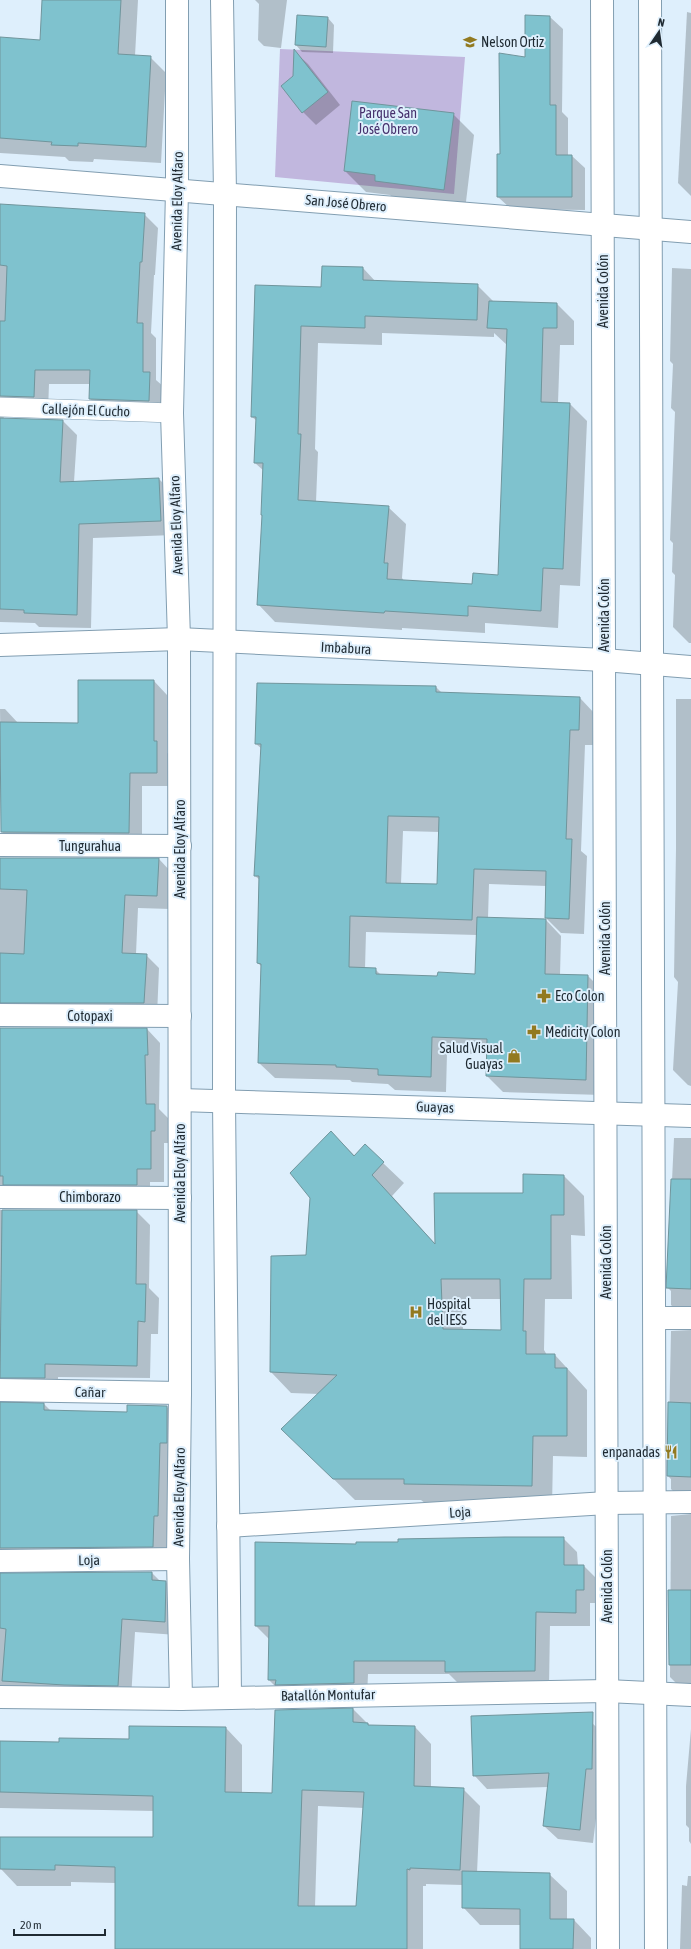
<svg xmlns="http://www.w3.org/2000/svg" width="691" height="1949" font-family="'Asap Condensed',sans-serif">
	<style>
		.green { fill: #c1b7de }
		.shadow { fill: #0003; fill-rule: evenodd }
		.building { fill: #7fc2ce; stroke: #70959c; fill-rule: evenodd }
		.lines { fill: none; stroke-linecap: round; stroke-linejoin: round }
		.pedestrian-casing { stroke: #829eb1; stroke-width: 20 }
		.minor-casing { stroke: #829eb1; stroke-width: 24 }
		.tertiary-casing { stroke: #829eb1; stroke-width: 24 }
		.pedestrian { stroke: #fff; stroke-width: 19 }
		.minor { stroke: #fff; stroke-width: 22 }
		.tertiary { stroke: #fff; stroke-width: 22 }
		.labels { text-anchor: middle; stroke-width: 4; stroke-linejoin: round; paint-order: stroke }
		.poi-label { font-size: 14px; fill: #1f2a32; stroke: #deeffc; text-anchor: start }
		.park-label { font-size: 14px; fill: #46316d; stroke: #deeffc }
		.street-label { font-size: 14px; fill: #1f2a32; stroke: #deeffc }
	</style>
	<rect width="100%" height="100%" fill="#deeffc"/>
	<polygon class="green" points="280,49 465,57 454,194 275,177"/>
	<g class="shadow">
		<polygon points="43,0 138,0 135,56 150,57 166,73 161,163 94,159 93,162 69,161 65,157 0,153 0,38 41,41"/>
		<polygon points="255,0 287,0 281,48 264,46 258,40 259,4"/>
		<polygon points="687,12 691,13 691,196 678,183"/>
		<polygon points="297,16 328,18 334,25 333,53 302,52 296,45"/>
		<polygon points="550,17 563,29 562,112 568,118 568,156 572,156 585,168 585,210 511,209 498,197 501,155 526,58"/>
		<polygon points="295,52 308,64 340,105 316,125 303,112 294,76"/>
		<polygon points="453,114 474,135 465,210 397,202 390,195 366,192 345,171"/>
		<polygon points="0,205 144,214 158,228 155,275 154,275 151,333 156,338 156,380 164,387 163,415 104,413 90,399 91,384 49,384 48,411 5,415 3,419 63,421 77,435 74,482 159,479 173,493 174,535 93,538 91,628 39,627 35,623 0,622"/>
		<path d="M323,267L363,268L376,282L477,285L494,302L557,304L574,321V345H560L558,403L570,404L587,421L580,586L560,585L558,628L485,623V633L402,628V630L275,622L258,604L263,516L264,471L255,463L257,421L252,417L256,286L322,288ZM382,333L494,337V333L507,345L499,576L473,585L404,581L402,578L406,524L388,507L316,502L318,452L315,449L318,343L382,345Z"/>
		<polygon points="672,268 691,269 691,643 689,643 673,627 675,575 672,572 673,543 670,540 675,412 671,408 673,364 670,361"/>
		<polygon points="154,681 167,695 167,753 170,755 170,786 142,786 142,846 15,845 2,832 0,709 5,709 18,723 79,724"/>
		<path d="M258,684L436,687L442,693L580,698L595,714L594,745H585L581,851L587,856L584,934L561,933L546,918L547,886L489,884L488,918L546,920L561,936L560,975L588,976L604,992L602,1095L503,1092L487,1076L488,1054L447,1053L446,1092L395,1090L388,1084L352,1082L350,1080L275,1078L259,1063L262,967L258,963L260,880L255,876L262,749L256,744ZM403,831L440,832L438,885L401,884ZM366,932L477,935L476,975L438,977L381,975L375,969H365Z"/>
		<polygon points="676,699 691,699 691,1086 688,1085 673,1070 678,982 674,977 676,848"/>
		<polygon points="0,859 159,859 172,873 170,909 138,908 136,954 146,955 159,968 157,1016 2,1022 0,1028 147,1029 160,1043 159,1109 168,1118 168,1143 164,1143 164,1182 150,1182 150,1198 2,1204 0,1210 136,1211 150,1225 149,1288 159,1298 158,1334 151,1334 150,1378 58,1377 58,1391 2,1397 1,1402 44,1404 51,1411 128,1413 167,1407 180,1420 171,1529 167,1529 166,1560 2,1568 0,1574 152,1573 160,1581 166,1582 179,1595 177,1635 135,1632 131,1699 0,1704"/>
		<path d="M331,1132L355,1156L383,1163L404,1183L392,1196L436,1245L524,1194L564,1176L584,1196L585,1236L571,1235L572,1299H545L544,1350L547,1355H555L587,1390V1457L553,1456L552,1507L426,1504L421,1500H355L303,1449L319,1394L291,1393L271,1372L307,1256ZM462,1299H501L502,1331H463Z"/>
		<polygon points="674,1138 691,1138 691,1320 685,1319 671,1305 671,1291 667,1287"/>
		<polygon points="691,1330 691,1504 686,1504 671,1489 671,1479 668,1476 671,1331"/>
		<polygon points="691,1514 691,1691 684,1691 670,1677 671,1516"/>
		<polygon points="563,1538 577,1552 578,1566 584,1566 598,1580 598,1603 590,1603 590,1626 550,1626 549,1685 460,1685 449,1674 368,1674 367,1697 283,1694 269,1680 270,1640 256,1626 357,1545"/>
		<path d="M353,1709L370,1726L415,1727L431,1744V1787L463,1789L480,1806L477,1873L549,1874L567,1891V1920H574L591,1938V1949H521V1925H480L463,1907V1885L426,1884V1886H423V1949H116V1883L71,1882V1886H17L1,1869L154,1838V1811L0,1808V1741L60,1743L130,1740L226,1728L242,1745V1793L273,1794ZM318,1806L364,1808L357,1907H315Z"/>
		<polygon points="592,1723 606,1736 593,1843 558,1839 544,1826 548,1787 487,1789 474,1775"/>
		<polygon points="691,1729 691,1844 689,1841 689,1828 686,1825 686,1786"/>
		<polygon points="688,1876 691,1876 691,1949 680,1949 682,1885 687,1886"/>
	</g>
	<g class="building">
		<polygon points="42,0 121,0 118,54 151,56 146,147 78,143 78,146 51,145 52,142 0,138 0,37 40,40"/>
		<polygon points="297,15 328,17 326,47 295,45"/>
		<polygon points="525,15 550,16 550,105 556,105 556,155 572,155 572,197 497,197 497,154 500,154 499,53 525,57"/>
		<polygon points="294,49 328,92 302,113 281,86 293,76"/>
		<polygon points="352,101 454,113 444,190 375,181 375,175 344,171"/>
		<polygon points="0,204 145,213 142,262 140,262 137,323 143,323 143,372 150,372 149,401 89,399 90,370 35,370 34,397 0,396 0,321 5,321 7,266 0,265"/>
		<polygon points="322,266 363,267 363,280 478,284 477,320 365,316 365,328 301,326 298,434 301,434 298,500 389,506 384,563 388,563 387,579 472,584 473,573 498,575 507,329 487,328 489,301 557,303 557,328 543,328 541,402 570,403 563,569 543,568 541,611 468,606 468,616 385,611 384,613 257,605 262,515 261,515 263,463 254,463 256,417 251,417 255,285 321,287"/>
		<polygon points="0,418 63,420 60,482 159,478 161,521 79,524 77,615 24,613 24,610 0,609"/>
		<polygon points="78,680 154,680 154,741 157,741 157,773 130,773 129,833 1,832 0,722 78,723"/>
		<path d="M257,683L436,686V692L580,697L579,730H570L566,839H572L569,919L545,918L546,871L474,869L472,920L350,916L349,967L376,968V974L437,976L438,972L475,974L477,917L546,919L545,974L588,975L586,1080L486,1076L487,1039L432,1037L431,1077L378,1075V1069L336,1067V1065L258,1063L261,964L257,963L259,876H254L261,744H255ZM388,816L439,817L437,884L386,883Z"/>
		<polygon points="0,858 159,858 157,896 125,895 122,953 147,954 144,1003 0,1003 0,953 24,954 27,890 0,889"/>
		<polygon points="0,1028 147,1028 148,1055 145,1055 146,1104 155,1104 155,1131 151,1131 151,1169 137,1169 137,1185 3,1185 3,1176 0,1176"/>
		<path d="M331,1131L354,1156L365,1144L384,1162L372,1175L435,1244L434,1193H523V1174L564,1175V1215H551V1279H524L523,1331H526V1354H555V1368H567V1436H533L532,1486L404,1484V1479H333L281,1429L337,1375L270,1372L271,1256L306,1255L310,1198L290,1173ZM441,1279H500L501,1330L443,1329Z"/>
		<polygon points="671,1179 691,1179 691,1289 666,1288"/>
		<polygon points="2,1210 137,1210 136,1284 146,1284 145,1322 138,1321 137,1366 45,1364 45,1378 0,1378"/>
		<polygon points="0,1402 44,1403 44,1410 127,1412 127,1405 167,1406 167,1443 160,1443 158,1516 154,1516 153,1547 0,1548"/>
		<polygon points="668,1402 691,1403 691,1477 667,1476"/>
		<polygon points="505,1537 564,1537 564,1565 584,1565 584,1590 576,1590 576,1613 536,1612 535,1671 445,1672 445,1661 354,1661 354,1683 275,1685 276,1680 268,1680 269,1626 255,1626 255,1542 356,1544 356,1542 398,1542 398,1539"/>
		<polygon points="152,1572 152,1580 166,1581 165,1622 122,1619 118,1686 64,1685 2,1681 6,1629 0,1628 0,1573"/>
		<polygon points="668,1590 691,1590 691,1665 669,1665"/>
		<path d="M353,1708V1722L368,1723V1725L415,1726L414,1786L464,1788L460,1870L410,1868V1870L407,1869V1949H115V1867L55,1865V1870L0,1869V1837H153V1796L0,1792V1741L59,1742V1738L129,1739V1726L226,1727L225,1792L272,1793L275,1710ZM302,1790L364,1792L356,1906H298Z"/>
		<polygon points="593,1712 592,1769 586,1769 580,1830 543,1826 549,1773 473,1776 471,1716"/>
		<polygon points="462,1871 550,1873 550,1919 574,1919 573,1949 520,1949 520,1909 462,1908"/>
	</g>
	<g class="lines">
		<g class="pedestrian-casing">
			<polyline id="pedestrian" points="0,407 172,413"/>
		</g>
		<g class="minor-casing">
			<g id="minor">
				<polyline points="177,0 177,190 172,413 179,639 180,1393 178,1559 181,1699"/>
				<polyline points="222,0 225,193 224,1101 230,1696"/>
				<polyline points="0,176 691,232"/>
				<polyline points="0,645 179,639 604,660 691,667"/>
				<polyline points="0,845 180,846"/>
				<polyline points="0,1015 180,1016"/>
				<polyline points="180,1100 691,1116"/>
				<polyline points="0,1197 180,1198"/>
				<polyline points="655,1318 691,1318"/>
				<polyline points="0,1390 180,1393"/>
				<polyline points="228,1526 607,1503 691,1502"/>
				<polyline points="0,1561 178,1559"/>
				<polyline points="0,1697 181,1699 607,1691 691,1695"/>
			</g>
		</g>
		<g class="tertiary-casing">
			<g id="tertiary">
				<polyline points="602,0 608,1949"/>
				<polyline points="650,0 656,1949"/>
			</g>
		</g>
		<use href="#pedestrian" class="pedestrian"/>
		<use href="#minor" class="minor"/>
		<use href="#tertiary" class="tertiary"/>
	</g>
	<defs>
		<g id="school-bare" transform="scale(1.08)"><path d="M0-5L7-2L0 1L-7-2ZM-4 1L0 2.5L4 1V4Q0 6-4 4Z" fill="#927a20" stroke="#deeffc" stroke-width="2.5" paint-order="stroke"/></g>
		<g id="pharmacy-bare" transform="scale(1.08)"><path d="M-2-6h4v4h4v4h-4v4h-4v-4h-4v-4h4Z" fill="#927a20" stroke="#deeffc" stroke-width="2.5" paint-order="stroke"/></g>
		<g id="shop-bare" transform="scale(1.08)"><path d="M-5-2.5h2.3a2.7 3.5 0 0 1 5.4 0H5L5.5 6h-11ZM-1.5-2.5h3a1.5 2.3 0 0 0-3 0Z" fill="#927a20" stroke="#deeffc" stroke-width="2.5" paint-order="stroke"/></g>
		<g id="hospital-bare" transform="scale(1.08)"><path d="M-5-5h3v3.5h4V-5h3V5h-3V1.5h-4V5h-3Z" fill="#927a20" stroke="#deeffc" stroke-width="2.5" paint-order="stroke"/></g>
		<g id="restaurant-bare" transform="scale(1.08)"><path d="M-5-6h1v4h1v-4h1v4h1v-4h1v5L-1.5 .5V6h-2V.5L-5-1ZM5-6V6H3V1.5H1.5Q1.5-4 5-6Z" fill="#927a20" stroke="#deeffc" stroke-width="2.5" paint-order="stroke"/></g>
	</defs>
	<g fill-rule="evenodd">
		<use href="#school-bare" x="470" y="42"/>
		<use href="#pharmacy-bare" x="544" y="996"/>
		<use href="#pharmacy-bare" x="534" y="1032"/>
		<use href="#shop-bare" x="514" y="1056"/>
		<use href="#hospital-bare" x="416" y="1312"/>
		<use href="#restaurant-bare" x="671" y="1452"/>
	</g>
	<g class="labels">
		<g class="poi-label">
			<text x="481" y="47">Nelson Ortiz</text>
			<text x="555" y="1001">Eco Colon</text>
			<text x="545" y="1037">Medicity Colon</text>
			<text x="503" y="1053" text-anchor="end">Salud Visual<tspan x="503" dy="16">Guayas</tspan></text>
			<text x="427" y="1309">Hospital<tspan x="427" dy="16">del IESS</tspan></text>
			<text x="660" y="1457" text-anchor="end">enpanadas</text>
		</g>
		<g class="park-label">
			<text x="388" y="118">Parque San<tspan x="388" dy="16">José Obrero</tspan></text>
		</g>
		<g class="street-label">
			<text transform="translate(177 201) rotate(-89)" y="5">Avenida Eloy Alfaro</text>
			<text transform="translate(346 203) rotate(5)" y="5">San José Obrero</text>
			<text transform="translate(603 291) rotate(-90)" y="5">Avenida Colón</text>
			<text transform="translate(86 410) rotate(2)" y="5">Callejón El Cucho</text>
			<text transform="translate(176 525) rotate(-92)" y="5">Avenida Eloy Alfaro</text>
			<text transform="translate(604 615) rotate(-90)" y="5">Avenida Colón</text>
			<text transform="translate(346 648) rotate(3)" y="5">Imbabura</text>
			<text x="90" y="851">Tungurahua</text>
			<text transform="translate(180 849) rotate(-90)" y="5">Avenida Eloy Alfaro</text>
			<text transform="translate(605 938) rotate(-90)" y="5">Avenida Colón</text>
			<text x="90" y="1021">Cotopaxi</text>
			<text transform="translate(435 1107) rotate(2)" y="5">Guayas</text>
			<text transform="translate(180 1173) rotate(-90)" y="5">Avenida Eloy Alfaro</text>
			<text x="90" y="1202">Chimborazo</text>
			<text transform="translate(606 1262) rotate(-90)" y="5">Avenida Colón</text>
			<text transform="translate(90 1392) rotate(1)" y="5">Cañar</text>
			<text transform="translate(179 1497) rotate(-89)" y="5">Avenida Eloy Alfaro</text>
			<text transform="translate(460 1512) rotate(-4)" y="5">Loja</text>
			<text transform="translate(89 1560) rotate(-1)" y="5">Loja</text>
			<text transform="translate(607 1586) rotate(-90)" y="5">Avenida Colón</text>
			<text transform="translate(328 1695) rotate(-1)" y="5">Batallón Montufar</text>
		</g>
	</g>
	<g transform="translate(659 32) rotate(13)" stroke="#deeffc" stroke-width="3" paint-order="stroke">
	<path d="M0-3L7 15L0 10L-7 15Z" fill="#1f2a32"/>
	<text y="-6" font-size="11" font-weight="bold" text-anchor="middle" fill="#1f2a32">N</text>
	</g>
	<path d="M14 1929v6h91v-6" fill="none" stroke="#1f2a32" stroke-width="2"/>
	<text x="20" y="1929" font-size="12" fill="#1f2a32" stroke="#deeffc" stroke-width="3" paint-order="stroke">20 m</text>
</svg>
